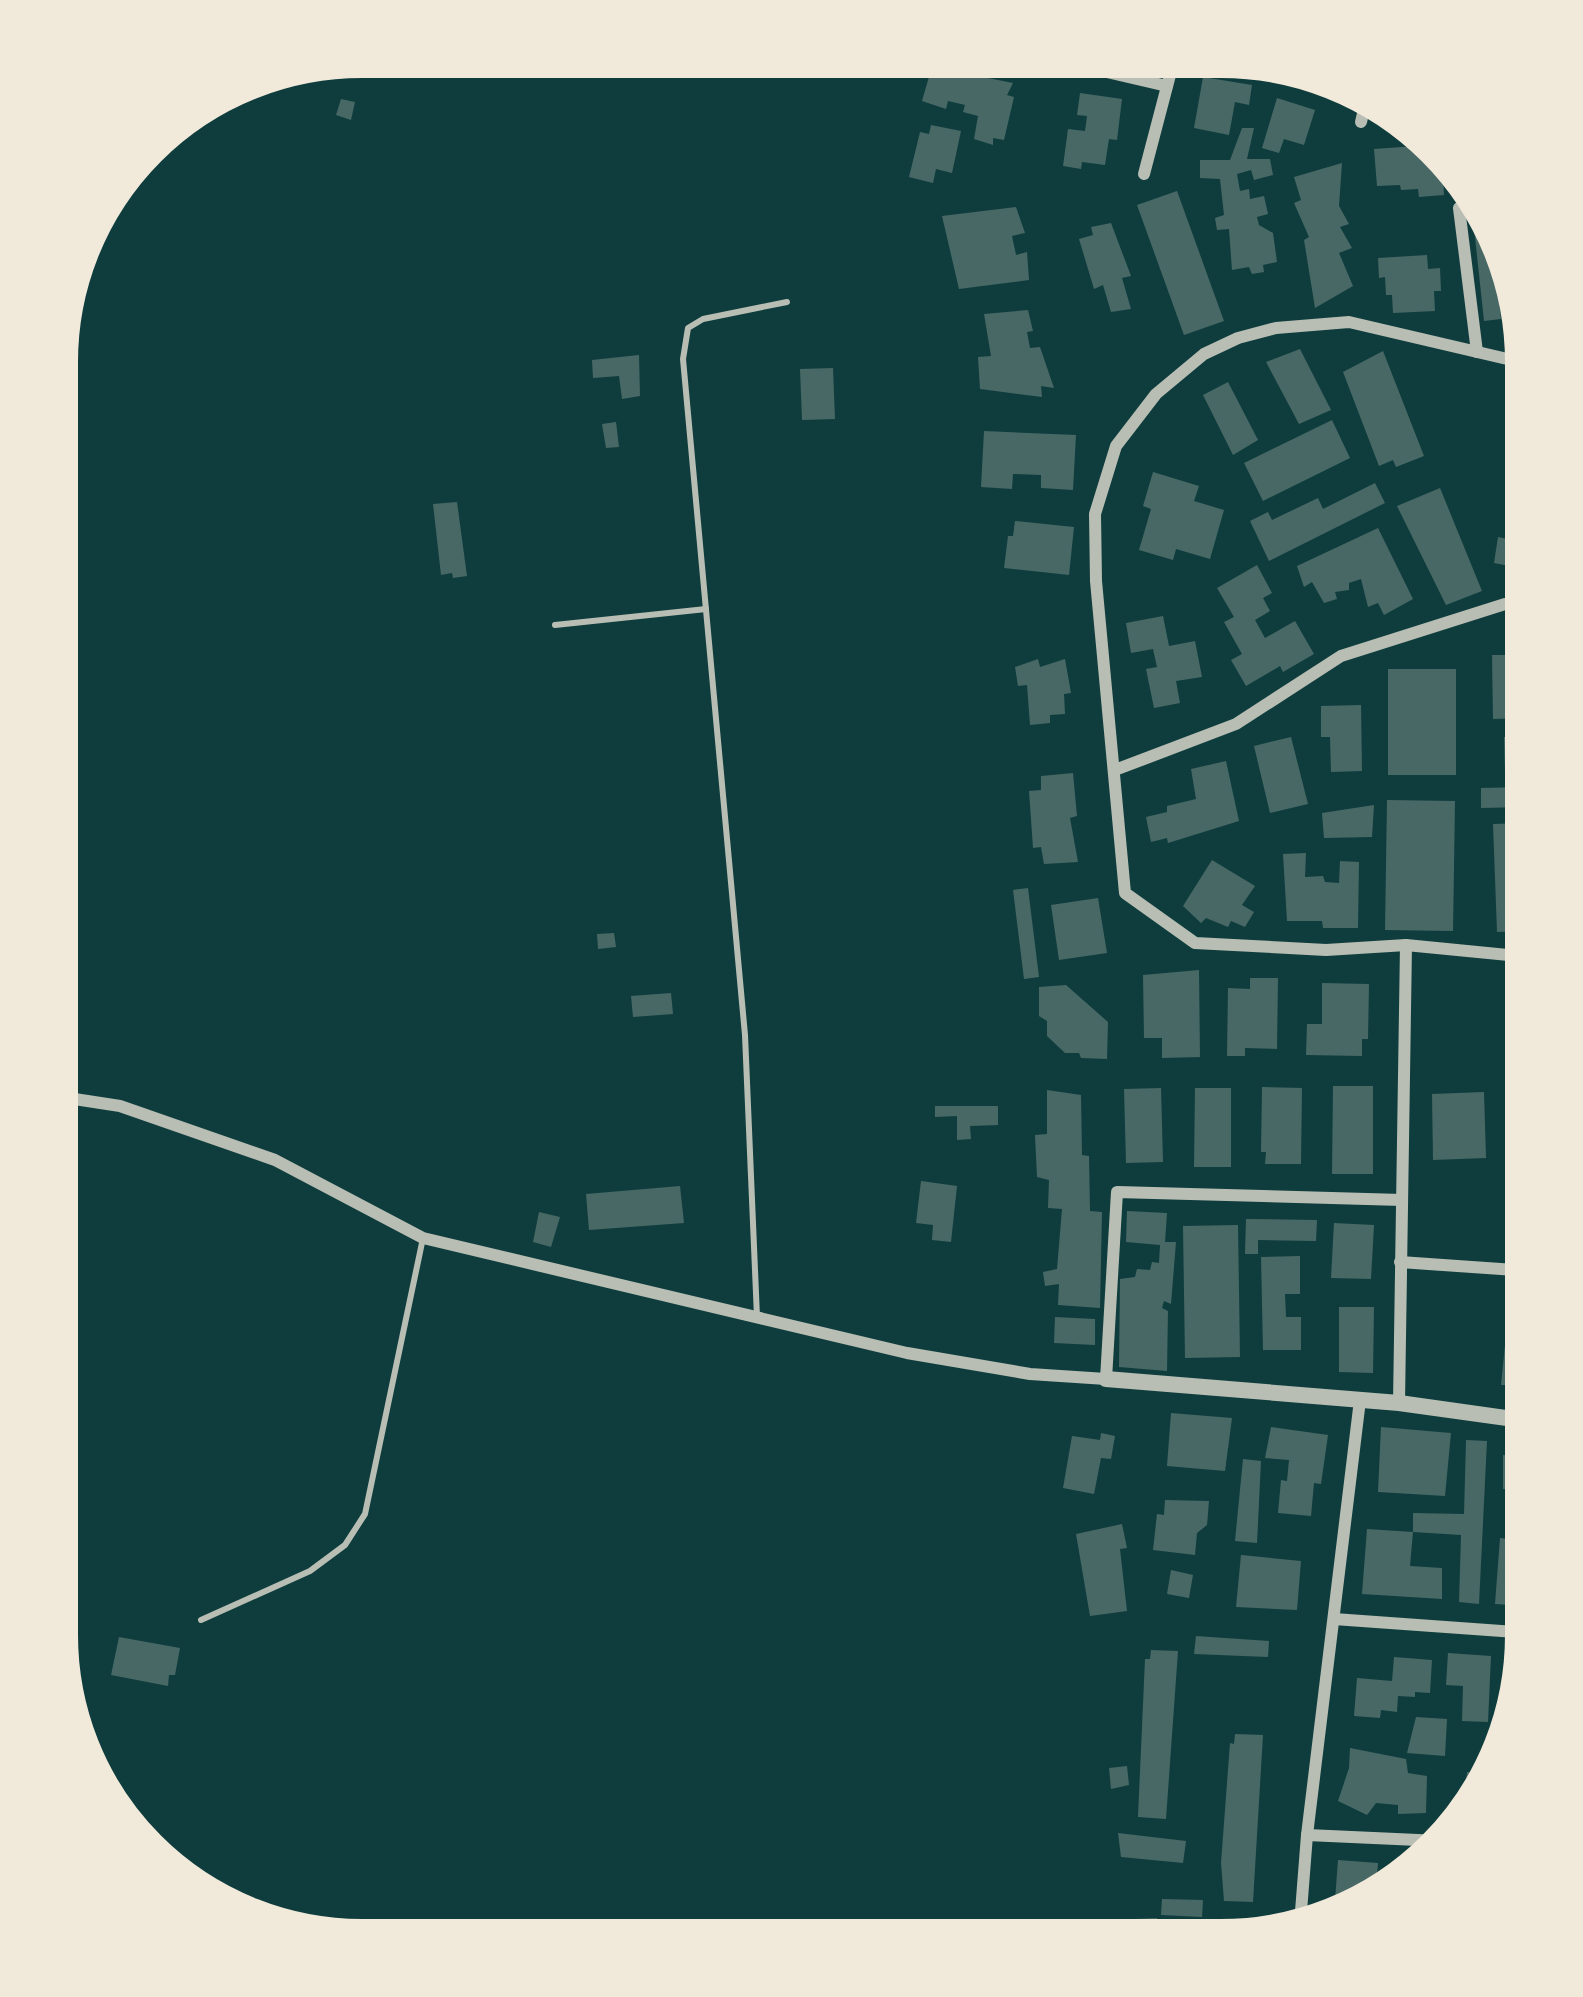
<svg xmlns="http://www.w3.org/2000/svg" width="1583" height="1997" font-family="'PT Sans Narrow',sans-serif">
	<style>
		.building { fill: #486865 }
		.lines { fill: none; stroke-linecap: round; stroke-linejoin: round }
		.service { stroke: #b8beb3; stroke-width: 6 }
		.minor { stroke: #b8beb3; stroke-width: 12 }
		.tertiary { stroke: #b8beb3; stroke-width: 16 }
		.rim { fill: none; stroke: #f1e9da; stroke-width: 6 }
	</style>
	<rect width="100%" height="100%" fill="#0f3d3e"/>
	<g class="building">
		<polygon points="935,56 975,67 973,75 1013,83 1007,95 1014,97 1004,140 993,138 993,145 974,139 978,116 963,112 965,105 948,101 946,109 922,101"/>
		<polygon points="1290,67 1318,78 1316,84 1288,76"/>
		<polygon points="1203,77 1252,85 1249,105 1235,102 1229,135 1194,128"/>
		<polygon points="1080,93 1122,99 1117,140 1109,139 1105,165 1082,162 1081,169 1063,166 1068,129 1085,131 1087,116 1077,115"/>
		<polygon points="1277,98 1315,110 1304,145 1284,139 1279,153 1262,148"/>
		<polygon points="341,99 355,102 351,120 336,115"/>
		<polygon points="931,125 961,131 952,173 936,169 933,183 909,177 920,132 929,134"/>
		<polygon points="1242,128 1254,128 1247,159 1270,159 1273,175 1254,180 1251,170 1237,174 1240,191 1249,189 1250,199 1264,196 1268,214 1257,217 1259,225 1273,233 1277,262 1263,265 1264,272 1252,274 1249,267 1232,270 1229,229 1217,230 1215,218 1224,215 1220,179 1200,178 1200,160 1230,160"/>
		<polygon points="1416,142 1426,142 1442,159 1444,195 1419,197 1418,189 1401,190 1400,185 1377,186 1374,149 1416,146"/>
		<polygon points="1342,163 1339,206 1349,224 1340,227 1352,248 1339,253 1353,286 1315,308 1304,240 1309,237 1294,203 1301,200 1294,177"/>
		<polygon points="1177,191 1224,321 1184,335 1137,205"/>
		<polygon points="1016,207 1025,233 1012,236 1016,255 1027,252 1029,280 959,289 942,216"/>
		<polygon points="1487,207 1506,274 1496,275 1501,319 1484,321 1472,209"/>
		<polygon points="1111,223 1131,276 1122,278 1131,309 1111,312 1103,285 1094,289 1079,239 1093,235 1091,227"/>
		<polygon points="1427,255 1428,269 1440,268 1441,291 1434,291 1435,311 1393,313 1392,295 1386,295 1385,277 1379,278 1378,258"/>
		<polygon points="1028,310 1033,331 1027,332 1030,348 1040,347 1054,388 1041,386 1042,397 980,389 978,357 991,356 984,314"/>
		<polygon points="1300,349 1331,410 1299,424 1266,362"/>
		<polygon points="1383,351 1424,456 1396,467 1393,460 1379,466 1343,372"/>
		<polygon points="639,355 640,396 622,399 619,376 593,378 592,360"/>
		<polygon points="833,368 835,419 802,420 800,369"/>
		<polygon points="1228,382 1258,440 1233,455 1203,395"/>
		<polygon points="1332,420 1350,458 1263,501 1244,463"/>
		<polygon points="616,422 619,447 606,448 602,424"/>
		<polygon points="984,431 1076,435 1073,490 1041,488 1041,475 1013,474 1012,489 981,487"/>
		<polygon points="1153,472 1199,486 1194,501 1224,510 1210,559 1176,549 1173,560 1139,550 1151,509 1143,506"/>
		<polygon points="1515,472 1529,474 1529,577 1524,576 1525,569 1494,563 1498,537 1512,540 1514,524 1506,522"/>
		<polygon points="1375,483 1385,503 1269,561 1250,521 1268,512 1272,520 1318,498 1323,509"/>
		<polygon points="1440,488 1482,591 1446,605 1397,506"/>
		<polygon points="457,502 467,576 453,578 452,573 441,575 433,504"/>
		<polygon points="1015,521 1074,527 1069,575 1004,568 1008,536 1013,536"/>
		<polygon points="1378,528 1413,599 1384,615 1378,603 1368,607 1361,579 1349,583 1349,590 1335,592 1337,599 1324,603 1312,582 1304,587 1297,566"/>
		<polygon points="1257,565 1272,593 1263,598 1270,611 1255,620 1265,638 1295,621 1314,654 1283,672 1280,666 1246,686 1231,660 1242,654 1224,622 1234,617 1217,588"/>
		<polygon points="1163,616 1169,646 1195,641 1202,677 1176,681 1180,703 1154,708 1146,669 1157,667 1153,649 1131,653 1126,623"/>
		<polygon points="1492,655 1528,655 1529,718 1493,719"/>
		<polygon points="1038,659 1040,667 1065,659 1071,693 1064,694 1065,714 1050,715 1050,723 1030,725 1027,685 1018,686 1015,667"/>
		<rect x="1388" y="669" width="68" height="106"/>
		<polygon points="1361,705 1362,771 1331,772 1330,737 1321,737 1321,706"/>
		<polygon points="1291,737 1308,804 1270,813 1254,746"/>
		<polygon points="1504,737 1529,737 1529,772 1505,772"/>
		<polygon points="1226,761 1239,821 1168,843 1167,838 1151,842 1146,817 1167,812 1167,806 1196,799 1191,769"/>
		<polygon points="1073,773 1077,816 1070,818 1078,862 1044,864 1041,847 1033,848 1029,791 1041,790 1041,776"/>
		<polygon points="1529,787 1529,807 1481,808 1481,788"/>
		<polygon points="1387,800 1455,801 1453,931 1385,930"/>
		<polygon points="1374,805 1372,837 1324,838 1322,813"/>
		<polygon points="1529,823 1529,931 1497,932 1493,824"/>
		<polygon points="1306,853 1305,877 1323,876 1325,882 1339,883 1340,861 1359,862 1358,928 1323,928 1322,921 1287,921 1283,854"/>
		<polygon points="1212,860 1255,886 1242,905 1254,912 1245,927 1231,921 1228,927 1206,918 1201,923 1183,906"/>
		<polygon points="1028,888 1039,977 1024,979 1013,890"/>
		<polygon points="1098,898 1107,953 1059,960 1051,905"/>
		<polygon points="614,933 616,947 598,949 597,934"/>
		<polygon points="1199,970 1200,1057 1162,1058 1162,1038 1144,1038 1143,975"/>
		<polygon points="1250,978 1278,978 1277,1049 1245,1048 1245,1056 1227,1056 1228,988 1250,989"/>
		<polygon points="1322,983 1369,984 1368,1039 1362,1039 1362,1056 1306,1055 1307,1024 1322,1024"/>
		<polygon points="1066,985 1108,1022 1107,1059 1081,1058 1079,1053 1065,1053 1047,1036 1047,1021 1039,1016 1039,987"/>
		<polygon points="671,993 673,1014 633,1017 631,996"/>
		<polygon points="1515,1003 1529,1004 1529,1198 1524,1198 1523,1117 1516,1116"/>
		<polygon points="1333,1086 1373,1086 1373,1174 1332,1174"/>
		<polygon points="1262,1087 1302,1088 1301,1164 1265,1164 1266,1152 1261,1152"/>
		<polygon points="1161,1088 1163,1162 1126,1163 1124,1089"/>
		<polygon points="1195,1088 1231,1088 1231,1167 1194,1167"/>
		<polygon points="1047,1090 1081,1095 1082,1155 1089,1156 1090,1211 1102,1212 1100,1308 1058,1305 1059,1284 1045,1286 1043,1272 1057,1269 1062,1209 1048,1208 1049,1180 1037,1177 1035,1135 1047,1134"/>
		<polygon points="1484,1092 1486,1158 1433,1160 1432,1094"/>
		<polygon points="935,1106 998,1106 998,1125 970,1126 971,1139 957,1140 957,1116 935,1117"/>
		<polygon points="921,1181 957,1186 951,1242 932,1240 933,1225 916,1223"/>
		<polygon points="680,1186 684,1223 589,1230 586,1194"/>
		<polygon points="1127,1211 1167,1213 1165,1242 1176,1242 1171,1304 1164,1301 1162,1308 1168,1311 1167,1371 1119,1367 1120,1279 1135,1277 1137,1269 1150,1270 1152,1262 1159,1263 1160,1245 1126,1242"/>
		<polygon points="539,1212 560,1217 551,1247 533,1242"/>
		<polygon points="1246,1219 1317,1220 1316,1241 1258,1240 1258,1254 1245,1254"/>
		<polygon points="1334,1223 1374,1225 1371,1279 1331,1278"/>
		<polygon points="1238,1225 1240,1357 1185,1358 1183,1226"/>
		<polygon points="1300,1256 1300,1294 1285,1294 1286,1317 1301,1317 1301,1350 1263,1350 1261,1257"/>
		<polygon points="1339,1307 1374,1307 1373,1373 1339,1372"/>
		<polygon points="1055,1317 1095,1319 1095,1345 1054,1343"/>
		<polygon points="1528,1344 1528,1385 1501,1385 1505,1345"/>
		<polygon points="1171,1413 1232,1418 1225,1471 1167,1466"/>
		<polygon points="1271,1427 1328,1435 1321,1484 1314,1483 1311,1516 1278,1513 1281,1480 1287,1481 1289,1460 1265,1458"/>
		<polygon points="1381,1427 1451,1433 1445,1496 1378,1492"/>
		<polygon points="1101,1433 1115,1436 1111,1459 1101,1458 1094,1494 1063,1488 1072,1436 1100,1440"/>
		<polygon points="1466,1440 1487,1441 1479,1604 1459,1602 1461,1535 1413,1532 1413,1513 1464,1514"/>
		<polygon points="1515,1442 1528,1443 1528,1502 1515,1501 1515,1490 1503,1489 1503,1455 1515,1456"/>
		<polygon points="1243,1459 1261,1461 1257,1543 1235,1541"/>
		<polygon points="1165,1500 1209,1501 1207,1525 1197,1533 1195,1555 1153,1550 1157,1514 1164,1515"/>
		<polygon points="1122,1524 1127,1548 1120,1549 1127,1611 1090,1616 1076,1534"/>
		<polygon points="1367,1529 1413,1532 1410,1566 1442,1568 1442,1599 1362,1594"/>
		<polygon points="1500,1538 1528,1541 1528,1606 1495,1604"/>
		<polygon points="1241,1555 1301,1561 1297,1610 1236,1607"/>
		<polygon points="1171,1570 1193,1575 1189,1598 1167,1594"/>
		<polygon points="1196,1636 1269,1641 1268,1657 1194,1654"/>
		<polygon points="119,1637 180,1648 175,1675 169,1675 168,1686 111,1675"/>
		<polygon points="1151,1650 1178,1651 1166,1819 1138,1817 1145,1659 1150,1659"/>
		<polygon points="1448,1653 1491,1656 1488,1722 1462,1721 1463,1686 1446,1685"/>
		<polygon points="1394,1657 1432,1660 1430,1693 1415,1692 1415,1697 1398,1696 1397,1712 1381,1710 1380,1718 1354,1716 1357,1678 1392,1681"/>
		<polygon points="1416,1717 1447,1719 1445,1756 1407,1753"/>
		<polygon points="1235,1734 1263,1735 1253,1902 1224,1901 1221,1863 1230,1743 1234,1744"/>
		<polygon points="1350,1748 1406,1759 1408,1773 1427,1776 1426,1813 1398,1814 1398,1805 1376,1803 1367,1815 1338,1801 1349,1768"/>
		<polygon points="1127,1766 1129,1785 1111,1789 1109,1768"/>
		<polygon points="1467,1772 1488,1774 1474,1809 1463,1808"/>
		<polygon points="1118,1833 1186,1841 1183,1863 1121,1857"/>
		<polygon points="1338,1860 1378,1863 1375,1902 1334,1914"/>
		<polygon points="1162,1899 1203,1900 1202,1917 1161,1915"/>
		<polygon points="1157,1918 1158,1942 1141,1942 1135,1919"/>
	</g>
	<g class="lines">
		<g class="service">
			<polyline points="555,625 706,609"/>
			<polyline points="757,1317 745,1035 683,359 688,328 703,319 787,302"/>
			<polyline points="201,1620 310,1571 345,1545 365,1514 423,1238"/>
		</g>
		<g class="minor">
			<polyline points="1038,56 1167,86"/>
			<polyline points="1361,122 1367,96"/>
			<polyline points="1144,174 1175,56"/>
			<polyline points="1459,208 1477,352"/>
			<polyline points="1115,770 1236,724 1341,656 1505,604 1529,609"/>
			<polyline points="1529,957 1406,945 1326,950 1195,943 1125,893 1096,581 1095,514 1116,446 1156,394 1204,354 1238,338 1276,328 1349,322 1529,364"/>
			<polyline points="55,1096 120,1106 275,1160 423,1238 907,1353 1030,1374 1106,1379 1117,1192 1402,1200"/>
			<polyline points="1400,1262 1528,1271"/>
			<polyline points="1399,1403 1406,945"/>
			<polyline points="1334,1619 1528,1633"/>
			<polyline points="1307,1835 1440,1841"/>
			<polyline points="1300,1924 1307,1835 1360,1400"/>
		</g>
		<polyline class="tertiary" points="1106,1379 1399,1403 1528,1421"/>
	</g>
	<path d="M0 0H1583V1997H0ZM362 75H1221A287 287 0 0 1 1508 362V1635A287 287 0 0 1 1221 1922H362A287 287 0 0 1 75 1635V362A287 287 0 0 1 362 75Z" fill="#f1e9da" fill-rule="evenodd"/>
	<path class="rim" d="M362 75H1221A287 287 0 0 1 1508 362V1635A287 287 0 0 1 1221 1922H362A287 287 0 0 1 75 1635V362A287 287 0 0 1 362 75Z"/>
</svg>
